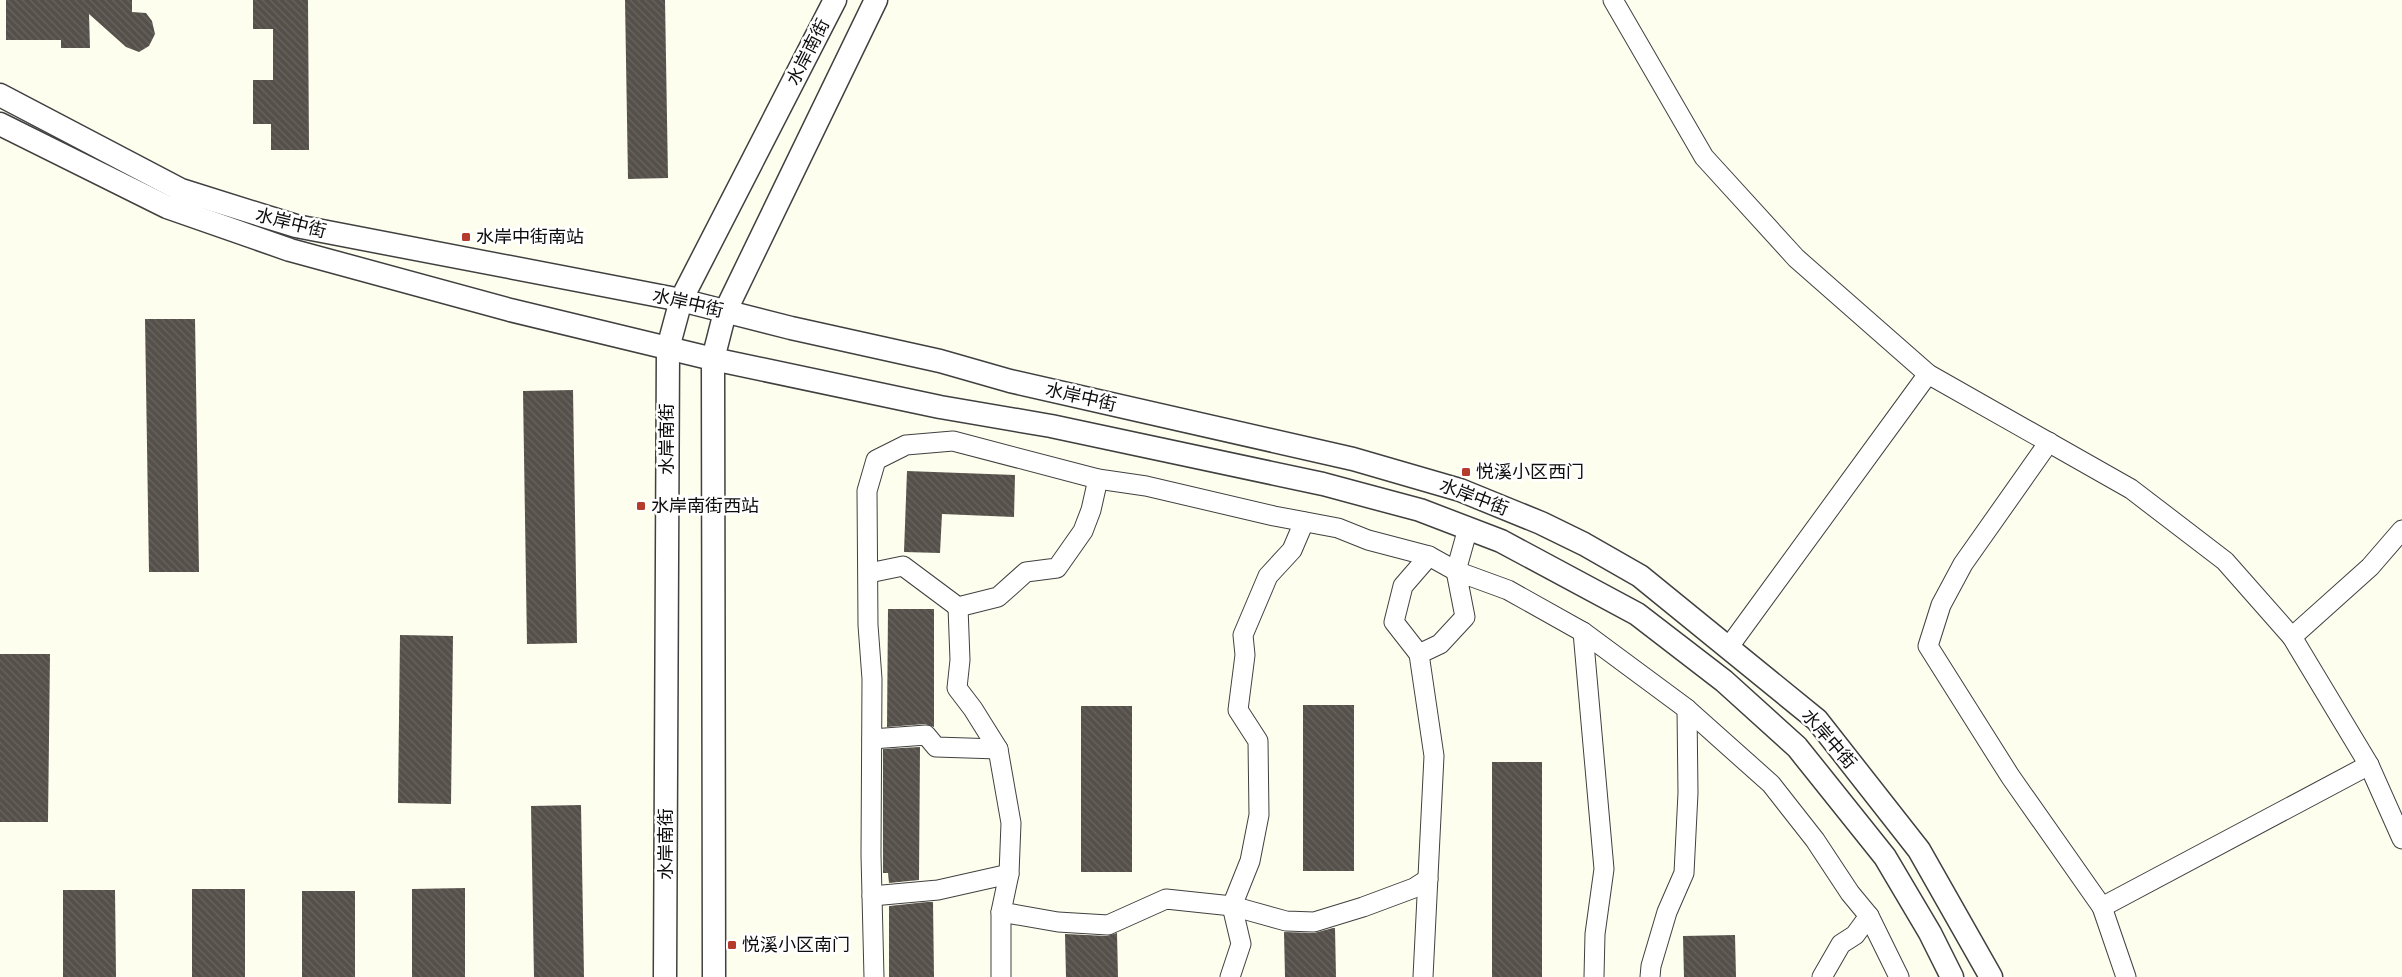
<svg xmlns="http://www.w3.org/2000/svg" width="2402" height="977" font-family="Bitter,'Noto Sans SC',serif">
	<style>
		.building { fill: url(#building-back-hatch) }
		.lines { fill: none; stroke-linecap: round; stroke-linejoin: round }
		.minor-casing { stroke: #404040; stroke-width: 21 }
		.tertiary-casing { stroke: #404040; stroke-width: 25 }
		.minor { stroke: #fff; stroke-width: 19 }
		.tertiary { stroke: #fff; stroke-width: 22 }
		.poi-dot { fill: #b53c2d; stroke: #fff; stroke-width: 2 }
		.labels { text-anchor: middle; stroke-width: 5; stroke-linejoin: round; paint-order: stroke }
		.street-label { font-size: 18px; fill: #0d0d0d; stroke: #fff }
		.poi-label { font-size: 18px; fill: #0d0d0d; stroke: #fff; text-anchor: start }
	</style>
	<defs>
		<pattern id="building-back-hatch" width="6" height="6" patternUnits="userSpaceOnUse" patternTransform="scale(1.25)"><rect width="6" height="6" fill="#55504a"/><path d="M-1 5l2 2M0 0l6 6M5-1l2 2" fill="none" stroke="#686460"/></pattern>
	</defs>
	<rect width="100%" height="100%" fill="#fefeee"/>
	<g class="building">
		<polygon points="6,0 132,0 132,12 146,13 152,21 155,34 149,46 139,52 126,47 89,14 90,48 61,48 61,40 6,40"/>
		<polygon points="253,0 308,0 309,150 271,150 271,124 253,124 253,80 273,80 273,29 253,29"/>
		<polygon points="625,0 665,0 668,178 628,179"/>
		<polygon points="145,319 195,319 199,572 149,572"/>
		<polygon points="573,390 577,643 527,644 523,391"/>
		<polygon points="907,471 1015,475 1014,517 942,514 940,553 904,552"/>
		<polygon points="888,609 934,609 934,727 925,724 887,727"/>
		<polygon points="400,635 453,636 451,804 398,803"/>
		<polygon points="0,654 50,654 48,822 0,822"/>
		<rect x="1303" y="705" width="51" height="166"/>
		<rect x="1081" y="706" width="51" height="166"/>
		<polygon points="920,747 919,880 889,883 888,873 883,873 883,749"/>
		<rect x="1492" y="762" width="50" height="215"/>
		<polygon points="581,805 584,977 534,977 531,806"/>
		<polygon points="465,888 465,977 412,977 412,889"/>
		<rect x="192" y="889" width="53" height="88"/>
		<polygon points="63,890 115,890 116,977 63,977"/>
		<rect x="302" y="891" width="53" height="86"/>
		<polygon points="927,902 933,902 934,977 889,977 889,906"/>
		<polygon points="1333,928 1335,928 1336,977 1285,977 1284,932 1314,933"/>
		<polygon points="1117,933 1118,977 1066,977 1065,934 1107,936"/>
		<polygon points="1735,935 1736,977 1684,977 1683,936"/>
	</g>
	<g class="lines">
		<g class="minor-casing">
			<g id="minor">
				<polyline points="1613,0 1704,157 1796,258 1928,374 2131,489 2225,561 2292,637 2369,765 2402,839"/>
				<polyline points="2049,442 1963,564 1941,605 1928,646 2010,776 2102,907 2126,977"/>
				<polyline points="869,573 903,566 958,607 998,597 1026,572 1057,568 1083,531 1091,510 1098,479"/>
				<polyline points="958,607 960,660 957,688 973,709 998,749 1011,823 1009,874 1001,912 1001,977"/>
				<polyline points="1583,632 1604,869 1595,934 1594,977"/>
				<polyline points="2292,637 2370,567 2402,530"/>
				<polyline points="1728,648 1928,374"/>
				<polyline points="1419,654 1394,622 1403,586 1429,556"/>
				<polyline points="872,739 926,735 936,747 998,749"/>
				<polyline points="872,896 938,890 1009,874"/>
				<polyline points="2102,907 2369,765"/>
				<polyline points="1001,912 1058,922 1108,925 1166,899 1232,906 1286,921 1314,922 1363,907 1414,888 1428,879"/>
				<polyline points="874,977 871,855 872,679 868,625 867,491 876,460 906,445 953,441 1098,479 1146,486 1274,516 1338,528 1368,540 1429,556 1456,571 1468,528"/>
				<polyline points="1230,977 1241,944 1232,906 1250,861 1259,815 1258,741 1238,710 1245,655 1243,635 1268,576 1292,550 1304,522"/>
				<polyline points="1423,977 1434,756 1419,654 1440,644 1465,617 1456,571 1508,590 1583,632 1687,709 1771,784 1815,840 1850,893 1869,916 1899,977"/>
				<polyline points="1650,977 1651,966 1667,912 1684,873 1688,793 1687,709"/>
				<polyline points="1822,977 1841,944 1855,935 1869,916"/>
			</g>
		</g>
		<g class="tertiary-casing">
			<g id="tertiary">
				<polyline points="0,95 181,190 296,226 681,300 791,328 940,361 1010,381 1353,459 1460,490 1541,523 1584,544 1640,576 1817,720 1919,850 1991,977"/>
				<polyline points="0,124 167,207 290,250 510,310 713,359 940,407 1051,426 1323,484 1420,510 1501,541 1637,614 1724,681 1797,747 1885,857 1930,933 1952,977"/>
				<polyline points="665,977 668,348 681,300 835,0"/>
				<polyline points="714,977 713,359 725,312 876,0"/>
			</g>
		</g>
		<use href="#minor" class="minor"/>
		<use href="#tertiary" class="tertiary"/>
	</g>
	<g class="poi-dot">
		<rect x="461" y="232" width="10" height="10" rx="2.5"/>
		<rect x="1461" y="467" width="10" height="10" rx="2.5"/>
		<rect x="636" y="501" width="10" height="10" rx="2.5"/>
		<rect x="727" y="940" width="10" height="10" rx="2.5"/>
	</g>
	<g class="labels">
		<g class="street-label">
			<text transform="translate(808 52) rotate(-63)" y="6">水岸南街</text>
			<text transform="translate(291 223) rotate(14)" y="6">水岸中街</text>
			<text transform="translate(688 303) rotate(13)" y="6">水岸中街</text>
			<text transform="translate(1081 397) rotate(13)" y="6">水岸中街</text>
			<text transform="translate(667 439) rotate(-90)" y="6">水岸南街</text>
			<text transform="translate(1474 497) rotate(21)" y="6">水岸中街</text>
			<text transform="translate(1829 739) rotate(49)" y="6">水岸中街</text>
			<text transform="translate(666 844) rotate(-90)" y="6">水岸南街</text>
		</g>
		<g class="poi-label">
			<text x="476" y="243">水岸中街南站</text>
			<text x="1476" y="478">悦溪小区西门</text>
			<text x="651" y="512">水岸南街西站</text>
			<text x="742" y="951">悦溪小区南门</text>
		</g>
	</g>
</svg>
